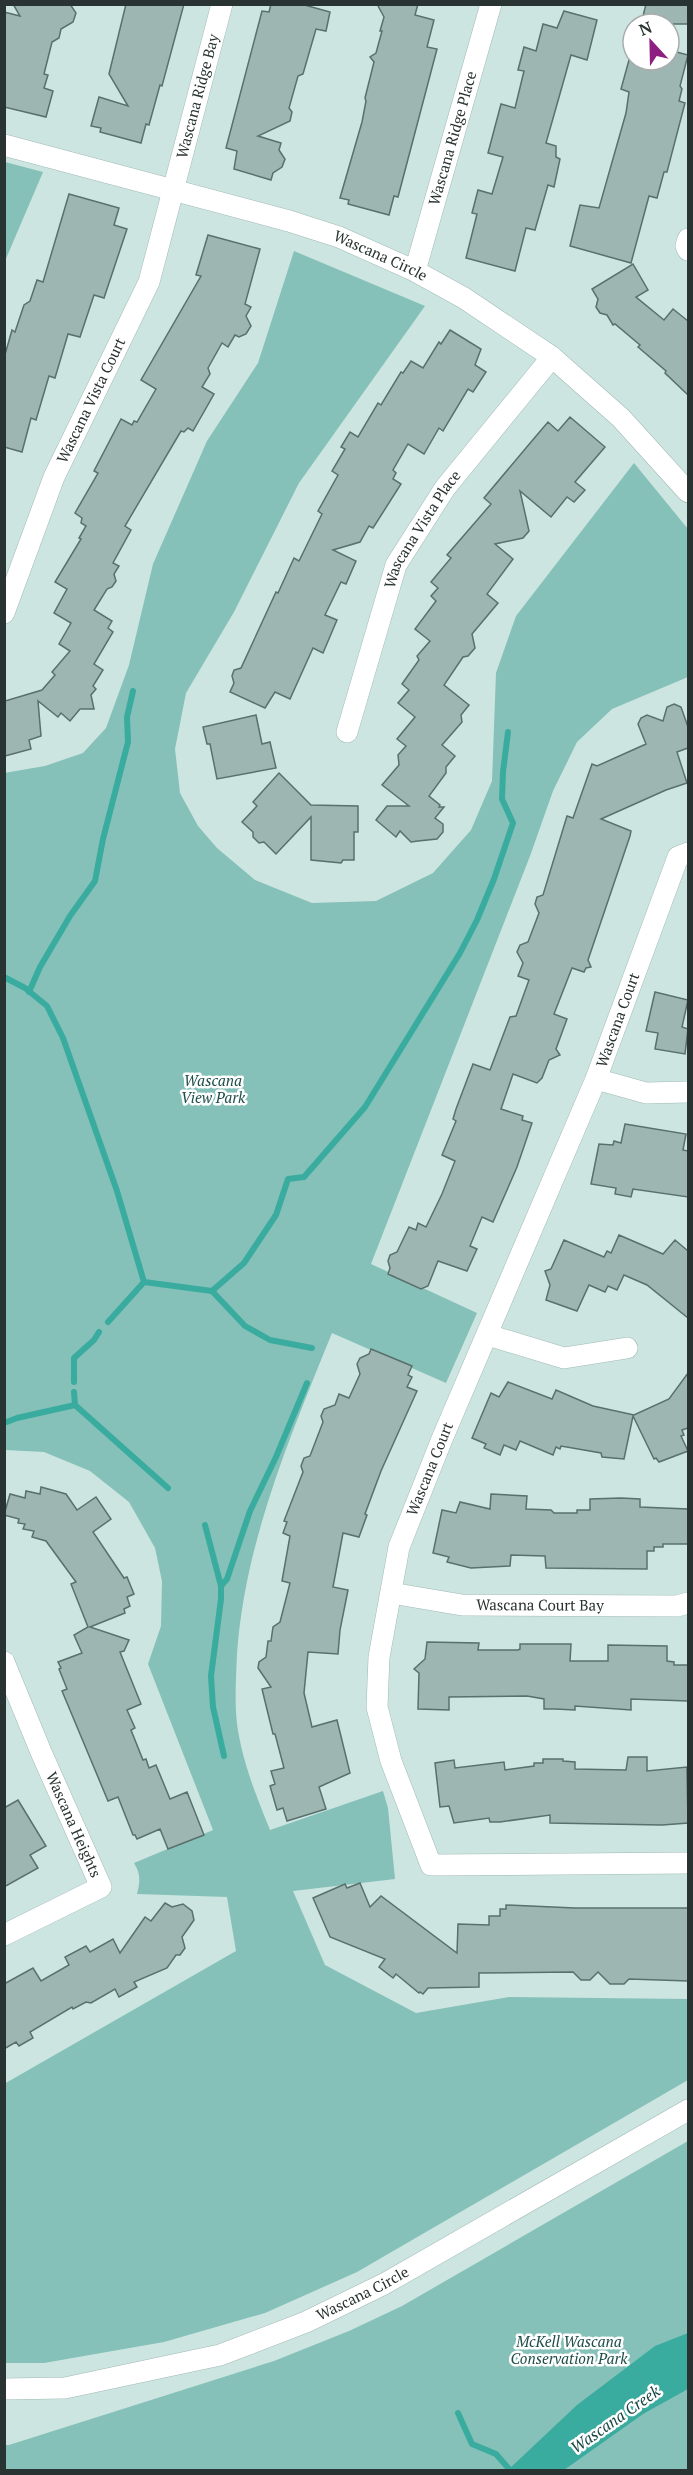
<svg xmlns="http://www.w3.org/2000/svg" width="693" height="2475" font-family="'PT Serif',serif">
	<style>
		.green { fill: #85c1b8 }
		.water { fill: #3aac9f }
		.lines { fill: none; stroke-linecap: round; stroke-linejoin: round }
		.stream { stroke: #3aac9f; stroke-width: 6 }
		.building { fill: #9db6b2; stroke: #59706c; stroke-width: 1.5 }
		.minor-casing { stroke: #a1bab5; stroke-width: 22 }
		.minor { stroke: #fff; stroke-width: 21 }
		.labels { text-anchor: middle; stroke-width: 5; stroke-linejoin: round; paint-order: stroke }
		.street-label { font-size: 15px; fill: #293331; stroke: #fff }
		.park-label { font-size: 15px; font-style: italic; fill: #1e4e48; stroke: #fff }
		.water-label { font-size: 16px; font-style: italic; fill: #174843; stroke: #fff }
	</style>
	<rect width="100%" height="100%" fill="#cce5e1"/>
	<g class="green">
		<polygon points="5,162 43,172 5,261 4,162"/>
		<path d="M294,251L425,306L299,483L234,612L186,693L175,749L180,793L198,826L217,848L255,880L312,903L376,901L433,873L471,830L492,781L496,673L516,616L634,463L688,529V677L612,709L577,742L553,791L530,856L371,1264L477,1313L446,1383L332,1333C290,1437 245,1541 237,1654C236,1679 234,1706 238,1731C244,1766 257,1798 270,1830L383,1791L388,1808L395,1879L293,1891L325,1965L416,2013L509,1997L688,1999V2080L357,2272L265,2313L164,2342L44,2363H5L4,2084L236,1951L227,1897L137,1894C140,1882 141,1874 134,1863L213,1830L148,1664L161,1626L162,1581L155,1548L129,1502L90,1471L44,1452L5,1450L4,773L45,766L83,753L106,728L129,665L153,564L207,441L258,363Z"/>
		<polygon points="688,2141 688,2470 5,2470 5,2445 9,2445 274,2361 349,2331 402,2306"/>
	</g>
	<polygon class="water" points="688,2333 688,2389 643,2414 564,2470 508,2470 577,2405 655,2346"/>
	<g class="lines">
		<g class="stream">
			<polyline points="4,977 25,988 47,1006 63,1038 117,1191 144,1282"/>
			<polyline points="29,992 40,967 70,916 95,881 103,839 128,742 127,717 133,691"/>
			<polyline points="144,1282 212,1291 244,1263 276,1215 288,1179 304,1177 365,1107 460,953 477,920 494,879 513,823 502,799 503,772 508,732"/>
			<polyline points="212,1291 245,1326 270,1340 312,1348"/>
			<polyline points="108,1322 144,1282"/>
			<polyline points="74,1382 74,1358 94,1340 99,1332"/>
			<polyline points="75,1405 168,1488"/>
			<polyline points="4,1423 17,1418 75,1405 74,1392"/>
			<polyline points="205,1525 221,1586 221,1599 211,1676 213,1707 224,1756"/>
			<polyline points="221,1586 227,1579 250,1511 276,1457 307,1383"/>
			<polyline points="458,2413 472,2444 496,2454 510,2470"/>
		</g>
	</g>
	<g class="building">
		<polygon points="13,4 70,4 76,13 73,22 61,29 59,38 52,42 44,74 48,75 44,88 53,91 46,117 4,107 4,12 20,16"/>
		<polygon points="126,4 184,4 162,86 160,85 149,125 146,124 141,143 100,132 101,128 91,126 99,97 128,106 109,74"/>
		<polygon points="271,4 301,4 330,12 326,31 316,29 303,74 298,76 289,108 292,112 290,121 258,136 281,143 279,150 285,159 282,167 273,173 271,180 234,169 237,151 226,148 262,11 269,12"/>
		<polygon points="377,4 418,4 415,15 434,20 427,47 437,49 398,197 394,196 389,215 348,204 349,200 340,198 362,122 366,101 365,98 374,62 370,57 376,53 382,31 380,31 384,17"/>
		<polygon points="646,4 688,4 688,24 641,24"/>
		<polygon points="564,11 597,20 587,60 571,55 546,143 556,146 556,157 560,159 554,187 548,185 535,230 526,228 515,271 466,258 477,214 472,213 478,190 492,194 503,157 488,153 501,104 515,108 524,71 518,70 524,47 536,51 543,24 557,28"/>
		<polygon points="669,50 688,55 680,86 682,89 679,101 685,103 667,172 664,172 657,198 649,196 631,263 570,246 580,205 599,208 626,113 629,92 621,89 629,60 669,60"/>
		<polygon points="69,194 119,208 114,225 127,229 104,298 94,295 80,337 68,334 55,378 49,376 36,420 31,418 22,452 4,447 4,358 12,330 15,332 24,305 30,301 37,280 43,282"/>
		<polygon points="208,235 260,249 245,304 251,307 246,316 251,326 246,334 239,337 235,335 228,347 222,343 208,368 210,374 202,387 214,394 193,431 188,428 184,432 181,431 125,526 131,530 113,563 119,566 114,574 116,581 112,587 107,589 94,610 112,621 108,628 113,632 94,664 103,670 93,686 96,689 91,695 94,709 80,709 70,721 61,713 58,717 38,701 41,736 29,740 31,749 5,756 5,701 42,690 55,675 52,672 70,651 59,644 71,623 54,613 67,589 55,582 81,539 79,538 86,526 81,523 82,518 75,513 98,473 94,471 121,419 132,425 134,421 137,422 156,389 141,380 201,276 196,275"/>
		<polygon points="633,264 648,290 636,297 664,320 673,309 688,321 688,395 665,373 666,371 638,347 640,345 615,324 613,325 607,315 600,313 596,307 598,299 592,289"/>
		<polygon points="450,330 481,349 475,365 486,372 473,392 468,389 443,431 439,428 424,454 408,444 393,470 396,473 393,479 401,484 373,528 369,526 360,542 333,550 356,561 346,584 341,582 325,615 337,620 323,653 313,648 290,699 275,692 265,708 230,692 234,683 232,676 234,670 241,668 276,592 278,593 294,558 299,561 322,514 318,511 338,475 332,471 345,449 341,447 350,432 358,437 378,403 381,405 401,372 403,373 411,361 423,368 439,342 441,344"/>
		<polygon points="570,417 605,447 575,482 585,490 574,502 567,497 551,517 520,491 529,531 523,538 495,544 513,559 487,594 498,603 472,634 475,648 468,656 463,657 444,685 469,705 461,715 462,722 442,745 455,756 446,767 446,773 429,796 440,805 439,807 444,807 435,818 443,824 443,832 437,839 418,841 411,842 400,831 396,837 376,820 387,806 409,806 382,785 399,765 398,755 406,746 397,739 415,717 398,703 409,690 402,684 419,660 417,656 430,641 415,629 436,601 431,596 438,588 431,582 451,558 447,555 491,504 484,498 531,442 548,422 558,431"/>
		<polygon points="674,704 681,707 688,727 688,748 677,752 687,783 666,790 601,819 631,831 630,836 588,960 591,967 586,968 584,972 572,968 554,1014 567,1019 556,1049 560,1055 549,1060 542,1078 537,1083 513,1074 501,1109 523,1116 522,1120 532,1123 517,1167 493,1222 482,1217 470,1246 477,1249 467,1271 438,1261 428,1286 421,1289 388,1274 390,1268 388,1261 390,1255 397,1252 409,1227 416,1230 418,1223 426,1227 442,1194 455,1161 442,1155 456,1121 453,1119 456,1109 473,1064 490,1070 510,1017 516,1016 529,980 518,976 523,963 517,952 520,945 528,942 539,913 535,904 537,897 543,895 567,816 573,818 592,764 597,766 646,744 638,724 641,718 647,715 663,721 667,707"/>
		<polygon points="256,715 262,744 270,742 276,768 217,779 210,744 207,744 203,727"/>
		<polygon points="279,773 311,805 358,806 358,832 354,832 354,860 343,860 341,863 311,860 311,817 276,854 264,842 259,843 253,837 253,832 242,822 257,806 253,802 261,793"/>
		<polygon points="655,992 688,1000 682,1027 688,1029 685,1054 655,1049 658,1033 646,1031"/>
		<polygon points="625,1124 686,1134 683,1150 688,1151 688,1197 633,1189 631,1197 615,1194 616,1188 591,1184 599,1144 613,1145 614,1141 621,1143"/>
		<polygon points="619,1235 663,1254 675,1240 688,1251 688,1318 647,1285 624,1275 617,1290 608,1286 605,1292 589,1285 577,1311 546,1300 550,1285 545,1271 551,1269 564,1240 604,1257 607,1251 611,1253"/>
		<polygon points="371,1349 412,1366 408,1375 412,1377 407,1387 417,1391 381,1471 365,1514 367,1515 359,1537 343,1533 333,1587 348,1590 340,1630 338,1654 308,1652 304,1693 312,1727 337,1720 350,1773 319,1787 326,1809 287,1821 283,1808 277,1810 270,1786 275,1784 271,1771 284,1768 275,1734 273,1734 262,1689 271,1687 258,1668 259,1662 266,1657 268,1641 271,1641 273,1627 280,1622 290,1583 282,1581 290,1536 283,1533 287,1522 284,1521 303,1472 301,1466 304,1458 310,1456 323,1422 321,1416 324,1409 335,1405 339,1394 349,1398 360,1374 357,1364 360,1358 369,1354"/>
		<polygon points="688,1373 688,1428 682,1430 684,1435 681,1436 688,1451 659,1462 656,1458 654,1459 633,1416 624,1459 602,1457 601,1453 561,1446 560,1449 556,1447 553,1455 520,1441 516,1450 504,1445 500,1455 484,1448 486,1444 472,1438 491,1393 499,1397 508,1382 552,1399 556,1390 593,1406 634,1415 669,1399"/>
		<polygon points="41,1487 66,1494 77,1510 96,1497 111,1519 93,1532 124,1578 127,1577 134,1594 127,1597 130,1606 124,1609 125,1613 90,1627 129,1640 124,1651 120,1652 141,1704 127,1710 135,1728 131,1730 143,1760 146,1759 149,1768 156,1765 170,1799 187,1792 204,1835 168,1849 160,1829 137,1839 135,1835 133,1835 118,1797 108,1801 62,1691 67,1689 59,1669 61,1668 58,1662 82,1653 74,1635 88,1627 71,1584 76,1582 46,1541 32,1537 34,1531 23,1529 25,1524 18,1523 19,1519 4,1515 10,1494 25,1498 26,1491 40,1494"/>
		<polygon points="491,1494 527,1496 526,1509 551,1510 554,1513 577,1513 577,1510 590,1510 590,1499 621,1498 640,1499 640,1507 688,1509 688,1544 663,1544 663,1547 654,1547 654,1551 647,1551 647,1569 546,1568 545,1556 511,1555 510,1566 471,1568 447,1562 449,1557 433,1553 442,1510 456,1513 460,1502 490,1509"/>
		<polygon points="427,1642 479,1643 478,1650 518,1650 520,1649 520,1644 571,1644 570,1661 608,1661 608,1645 667,1646 667,1661 674,1662 674,1665 688,1665 688,1701 631,1699 631,1710 575,1706 575,1710 555,1709 544,1709 544,1699 527,1696 449,1697 449,1710 418,1709 419,1673 414,1669 425,1659"/>
		<polygon points="628,1757 647,1757 647,1771 687,1767 688,1823 662,1825 550,1823 550,1815 500,1822 490,1822 489,1818 454,1823 449,1806 440,1807 435,1763 454,1760 455,1768 504,1762 505,1770 534,1766 534,1763 543,1763 543,1759 563,1759 563,1761 575,1762 575,1769 626,1770"/>
		<polygon points="18,1800 46,1846 30,1855 38,1868 4,1887 4,1808"/>
		<polygon points="360,1883 370,1907 381,1896 457,1953 458,1924 489,1925 489,1916 500,1916 500,1909 506,1909 506,1905 575,1908 688,1908 688,1981 629,1979 624,1984 610,1984 598,1972 590,1980 581,1980 573,1972 479,1973 479,1987 428,1988 423,1994 420,1992 419,1993 396,1974 393,1978 379,1967 385,1959 330,1937 313,1898 345,1884 347,1888"/>
		<polygon points="165,1903 172,1907 183,1904 192,1911 194,1920 182,1937 185,1948 180,1955 176,1955 167,1968 134,1982 137,1987 119,1997 115,1989 91,2003 86,2002 73,2009 72,2007 30,2032 33,2038 19,2046 16,2042 4,2049 4,1984 33,1968 41,1981 69,1965 65,1957 86,1946 90,1952 113,1939 120,1953 145,1917 151,1921"/>
	</g>
	<g class="lines">
		<g class="minor-casing">
			<g id="minor">
				<path id="s1" d="M4,145L289,221L339,237L415,271L464,298L552,357L621,418L688,492"/>
				<polyline points="688,239 686,246 688,250"/>
				<path id="s2" d="M415,271L491,4"/>
				<path id="s3" d="M4,613L54,477L149,282L222,4"/>
				<path id="s4" d="M347,732L396,565L445,488L552,357"/>
				<polyline points="688,853 678,857 596,1079 442,1439 399,1547 379,1657 377,1707 391,1761 431,1865 688,1863"/>
				<polyline points="596,1079 646,1093 688,1092"/>
				<polyline points="488,1335 564,1358 627,1348"/>
				<path id="s5" d="M391,1593L462,1605L677,1606L688,1603"/>
				<path id="s6" d="M4,1662L41,1752L101,1887L4,1935"/>
				<path id="s7" d="M4,2389L65,2388L220,2355L306,2322L384,2284L688,2110"/>
			</g>
		</g>
		<use href="#minor" class="minor"/>
	</g>
	<g class="labels">
		<g class="street-label">
			<text dy="5" stroke="none"><textPath href="#s3" startOffset="554">Wascana Ridge Bay</textPath></text>
			<text dy="5" stroke="none"><textPath href="#s2" startOffset="138">Wascana Ridge Place</textPath></text>
			<text dy="5" stroke="none"><textPath href="#s1" startOffset="393">Wascana Circle</textPath></text>
			<text dy="5" stroke="none"><textPath href="#s3" startOffset="230">Wascana Vista Court</textPath></text>
			<text dy="5" stroke="none"><textPath href="#s4" startOffset="218">Wascana Vista Place</textPath></text>
			<text transform="translate(618 1020) rotate(-70)" y="5">Wascana Court</text>
			<text transform="translate(430 1469) rotate(-68)" y="5">Wascana Court</text>
			<text dy="5" stroke="none"><textPath href="#s5" startOffset="150">Wascana Court Bay</textPath></text>
			<text dy="5" stroke="none"><textPath href="#s6" startOffset="177">Wascana Heights</textPath></text>
			<text dy="5" stroke="none"><textPath href="#s7" startOffset="375">Wascana Circle</textPath></text>
		</g>
		<g class="park-label">
			<text x="213" y="1086">Wascana<tspan x="213" dy="17">View Park</tspan></text>
			<text x="569" y="2347">McKell Wascana<tspan x="569" dy="17">Conservation Park</tspan></text>
		</g>
		<g class="water-label">
			<text transform="translate(615 2419) rotate(-35)" y="6">Wascana Creek</text>
		</g>
	</g>
	<rect width="693" height="2475" fill="none" stroke="#293331" stroke-width="12"/>
	<g transform="translate(651 42) rotate(338)"><circle r="28" fill="#ffffff" stroke="#a9adad" stroke-width="1.5"/>
	<path d="M0-4.5L10 22L0 15L-10 22Z" fill="#8e1e7f"/>
	<text y="-9" font-size="16" font-weight="bold" text-anchor="middle" fill="#293331">N</text>
	</g>
</svg>
